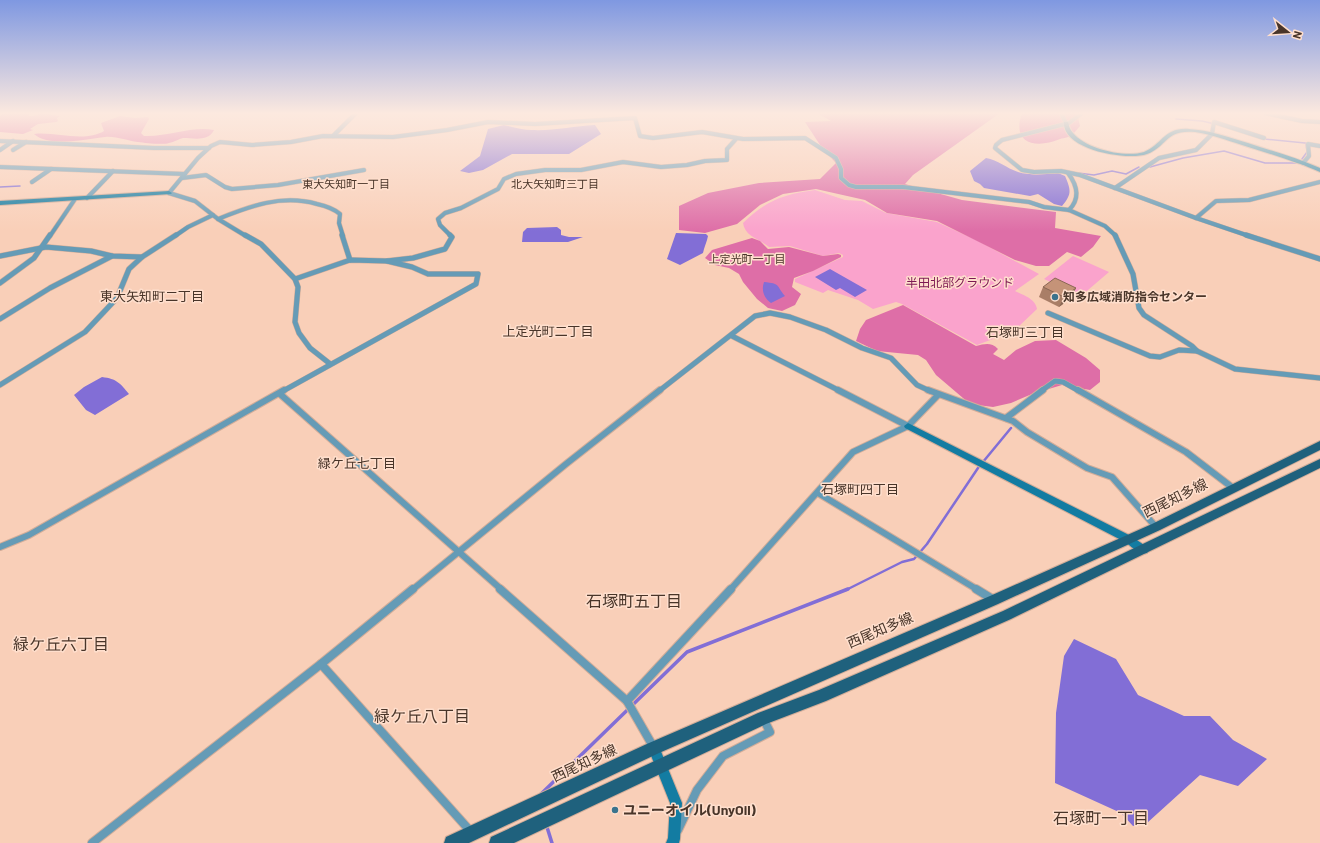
<svg xmlns="http://www.w3.org/2000/svg" width="1320" height="843" font-family="Barlow,'Noto Sans JP',sans-serif">
	<style>
		.green { fill: #faa3cc }
		.forest { fill: #de6ea7 }
		.water { fill: #826ed6 }
		.lines { fill: none; stroke-linecap: round; stroke-linejoin: round }
		.stream-far2 { stroke: #826ed6; stroke-width: 1.5 }
		.stream-far1 { stroke: #826ed6; stroke-width: 2.5 }
		.stream { stroke: #826ed6; stroke-width: 3.5 }
		.street-far3-casing { stroke: #d2ad99; stroke-width: 5 }
		.street-far2-casing { stroke: #d2ad99; stroke-width: 6 }
		.street-far1-casing { stroke: #d2ad99; stroke-width: 8 }
		.street-casing { stroke: #d2ad99; stroke-width: 10 }
		.secondary-casing { stroke: #d2ad99; stroke-width: 2 }
		.primary-casing { stroke: #d2ad99; stroke-width: 2 }
		.street-far3 { stroke: #659bb6; stroke-width: 4 }
		.street-far2 { stroke: #659bb6; stroke-width: 5 }
		.street-far1 { stroke: #659bb6; stroke-width: 6 }
		.street { stroke: #659bb6; stroke-width: 8 }
		.secondary { fill: #137ca2; fill-rule: evenodd }
		.primary { fill: #1f617d; fill-rule: evenodd }
		.wall { fill: #a97e67 }
		.shaded-wall { fill: #8a6754 }
		.building { fill: #c59378; stroke: #8a6754 }
		.poi-dot { fill: #3a738d; stroke: #ffdfcd; stroke-width: 1.5 }
		.labels { text-anchor: middle; stroke-width: 3; stroke-linejoin: round; paint-order: stroke }
		.far-neighbourhood-label { font-size: 11px; fill: #493529; stroke: #ffdfcd }
		.park-label { font-size: 12px; fill: #7d1753; stroke: #ffdfcd }
		.poi-label { font-size: 12px; font-weight: bold; fill: #493529; stroke: #ffdfcd; text-anchor: start }
		.neighbourhood-label { font-size: 13px; fill: #493529; stroke: #ffdfcd }
		.near-street-label { font-size: 14px; fill: #493529; stroke: #ffdfcd }
		.near-poi-label { font-size: 14px; font-weight: bold; fill: #493529; stroke: #ffdfcd; text-anchor: start }
		.near-neighbourhood-label { font-size: 16px; fill: #493529; stroke: #ffdfcd }
	</style>
	<rect width="100%" height="100%" fill="#f9cfb8"/>
	<g class="green">
		<path d="M815,190L845,200L862,201L886,213L937,222L978,241L1039,274L1015,291C1023,295 1036,299 1037,309L1014,331L977,345L902,304L896,302L873,309L858,300L828,290L823,293L795,282V279L843,257V255L839,253L823,256L790,246L769,247C760,239 745,237 743,223C765,201 784,194 815,190Z"/>
		<polygon points="1073,256 1109,272 1081,296 1044,279"/>
	</g>
	<g class="forest">
		<polygon points="3,113 30,113 29,116 33,116 42,113 60,116 57,118 58,121 56,122 38,124 30,129 33,130 23,134 0,132 0,116"/>
		<polygon points="817,113 1000,113 913,175 905,184 962,200 1056,212 1055,228 1101,236 1093,247 1081,257 1067,252 1049,266 1036,266 1015,260 937,221 887,213 865,200 816,189 783,194 760,205 737,224 705,233 679,230 679,206 708,193 759,183 820,179 836,163 822,148 805,122 831,121"/>
		<path d="M1022,113H1077L1080,126C1078,128 1076,131 1074,133C1071,137 1064,138 1060,139C1036,149 1011,144 1022,113Z"/>
		<path d="M120,116L135,118L148,117L149,119L141,133L144,136C169,137 191,126 214,130C208,142 194,138 183,138C179,139 174,142 169,143C162,145 146,143 138,142C127,141 117,136 105,137C86,139 50,148 34,134C55,131 84,143 104,131L101,123Z"/>
		<polygon points="752,238 760,241 768,249 789,247 823,256 838,254 841,255 841,257 813,271 794,278 792,287 801,294 795,305 782,311 768,308 757,299 743,282 739,274 729,268 715,265 705,258 712,250"/>
		<path d="M903,305L976,346C985,344 991,342 998,349L993,354L1004,360L1016,350L1035,341L1056,340L1086,358L1100,370V382L1090,390L1062,385L1032,394L1011,403L993,407L970,404L936,375L926,360L918,355L877,351L856,341L860,329L866,320Z"/>
	</g>
	<g class="water">
		<path d="M504,125C513,127 523,130 532,130C553,131 574,126 595,125L601,134L569,154H512L483,170L469,173L460,171L480,156L488,129Z"/>
		<path d="M986,158C998,160 1006,168 1018,172C1031,176 1045,174 1058,173L1065,176C1071,190 1072,194 1062,206L1054,204L1038,194L1030,196L984,188L980,184L974,181L970,171Z"/>
		<polygon points="557,227 561,230 561,235 569,237 583,237 568,242 522,242 523,232 527,228"/>
		<path d="M676,233L706,234L708,236C707,242 704,247 703,253L680,265L667,259Z"/>
		<polygon points="830,269 867,290 855,297 840,288 836,290 815,277"/>
		<path d="M764,282C781,284 775,284 785,296L771,303C764,298 761,290 764,282Z"/>
		<path d="M102,377C117,379 120,383 129,394L95,415L86,410L74,395L84,387Z"/>
		<polygon points="1074,639 1116,659 1138,695 1184,716 1210,716 1233,740 1267,759 1238,786 1200,775 1147,823 1133,826 1121,813 1055,783 1056,713 1064,656"/>
	</g>
	<g class="lines">
		<g class="stream-far2">
			<polyline points="1176,119 1202,121 1215,124"/>
			<polyline points="1264,139 1305,143"/>
			<polyline points="1302,159 1307,152 1306,143"/>
			<polyline points="1150,167 1183,158 1224,151 1265,163 1297,163"/>
			<polyline points="1078,173 1094,175 1112,171 1126,174 1139,167"/>
			<polyline points="0,187 20,186"/>
		</g>
		<polyline class="stream-far1" points="846,590 902,562 914,559 927,544 978,468 1011,428"/>
		<g class="stream">
			<polyline points="541,794 687,652 848,589"/>
			<polyline points="546,824 552,843"/>
		</g>
		<g class="street-far3-casing">
			<g id="street-far3">
				<polyline points="1061,113 1066,123"/>
				<polyline points="1082,113 1069,123 1002,140 996,145 995,148 1022,170 1034,172 1061,171 1080,175 1196,218 1249,236"/>
				<polyline points="1265,113 1302,121 1320,122"/>
				<polyline points="333,136 356,113"/>
				<polyline points="0,141 154,148 209,148"/>
				<polyline points="0,150 13,141"/>
				<polyline points="13,150 26,142"/>
				<polyline points="1303,163 1309,156 1308,144 1320,146"/>
				<polyline points="0,167 185,174"/>
				<path d="M1068,173C1077,185 1081,198 1069,210"/>
				<polyline points="182,178 206,175 225,187 232,189 278,185 364,170"/>
				<polyline points="32,182 51,169"/>
				<polyline points="1115,188 1159,158 1196,150 1212,134 1214,122 1264,138"/>
				<polyline points="169,193 198,158 211,146 220,142 252,145 291,142 323,136 393,137 447,130 488,122 535,124 635,118 640,136 653,138 702,132 743,139 805,138 836,158 841,169 841,178 849,185 856,187 903,187 1029,202 1044,207 1069,210 1105,226 1116,236"/>
				<polyline points="169,193 195,201 218,219 246,236"/>
				<polyline points="87,198 113,171"/>
				<polyline points="1196,218 1216,201 1249,200 1320,182"/>
				<path d="M218,219C250,206 282,194 317,204C326,206 333,208 340,214L339,223L343,236"/>
				<polyline points="50,236 75,199"/>
				<polyline points="175,236 188,227 213,215"/>
				<polyline points="451,236 440,225 438,219 445,213 461,208 498,189 504,179 516,174 545,170 581,170 623,162 661,167 687,165 705,161 727,160 727,149 736,139"/>
			</g>
		</g>
		<g class="street-far2-casing">
			<g id="street-far2">
				<polyline points="245,235 261,244 295,279 298,287 295,322 299,333 310,348 329,363 329,365"/>
				<polyline points="342,235 350,260"/>
				<polyline points="1115,235 1133,274 1139,308 1144,315 1192,346 1197,351"/>
				<polyline points="1246,235 1320,259"/>
				<polyline points="0,256 46,247 91,251 112,256 142,257"/>
				<polyline points="295,279 350,260 387,261 413,258 445,249 452,237 450,235"/>
				<polyline points="0,283 34,258 50,235"/>
				<polyline points="1048,313 1150,356 1160,357 1179,350 1197,351 1235,369 1320,378"/>
				<polyline points="0,319 50,288 112,256"/>
				<polyline points="732,336 840,391"/>
				<polyline points="0,385 85,332 117,298 129,269 142,257 176,235"/>
				<polyline points="283,391 476,284 478,274 428,274 412,267 387,261"/>
				<polyline points="659,391 755,316 770,313 790,317 826,330 862,348 891,358 917,385 930,391"/>
				<polyline points="1041,391 1055,381 1063,382 1079,391"/>
			</g>
		</g>
		<g class="street-far1-casing">
			<g id="street-far1">
				<polyline points="838,390 908,426"/>
				<polyline points="928,390 1013,421 1027,432 1087,468 1112,477 1156,527"/>
				<polyline points="1078,390 1186,452 1233,488"/>
				<polyline points="282,392 280,394 502,590"/>
				<polyline points="1006,418 1043,390"/>
				<polyline points="818,493 978,590"/>
				<polyline points="0,547 29,535 284,390"/>
				<polyline points="412,590 566,464 660,390"/>
				<polyline points="730,590 853,452 908,426 938,395"/>
			</g>
		</g>
		<g class="street-casing">
			<g id="street">
				<polyline points="500,589 627,701 654,748"/>
				<polyline points="976,589 994,600"/>
				<polyline points="321,664 472,833"/>
				<polyline points="627,701 731,589"/>
				<polyline points="678,830 697,790 723,756 770,732 763,718"/>
				<polyline points="92,843 321,664 413,589"/>
			</g>
		</g>
		<g class="secondary-casing">
			<g id="secondary">
				<path d="M1064,122H1068C1069,126 1070,130 1073,133C1086,149 1125,158 1144,152C1162,145 1164,127 1189,129C1209,130 1228,137 1248,143C1272,151 1297,158 1320,168V172C1312,169 1305,165 1297,163C1279,156 1260,151 1242,145C1226,140 1211,134 1195,132C1165,129 1168,146 1147,154C1127,161 1062,150 1064,122Z"/>
				<polygon points="169,191 172,193 171,194 0,205 0,201"/>
				<path d="M908,423L1131,536L1147,547L1149,550L1147,553C1139,555 1131,546 1125,542L905,428L904,426Z"/>
				<polygon points="654,742 658,744 682,803 680,839 679,843 666,843 668,838 670,803 648,748 650,744"/>
			</g>
		</g>
		<g class="primary-casing">
			<g id="primary">
				<polygon points="1320,441 1320,450 1160,530 998,604 659,753 469,843 444,843 446,837 649,743 990,596 1152,524"/>
				<polygon points="1320,459 1320,468 1011,619 826,701 766,724 514,843 489,843 491,837 758,713 819,690 1003,611"/>
			</g>
		</g>
		<use href="#street-far3" class="street-far3"/>
		<use href="#street-far2" class="street-far2"/>
		<use href="#street-far1" class="street-far1"/>
		<use href="#street" class="street"/>
		<use href="#secondary" class="secondary"/>
		<use href="#primary" class="primary"/>
	</g>
	<polygon class="wall" points="1043,287 1076,288 1071,298 1059,307 1039,297"/>
	<polygon class="shaded-wall" points="1076,288 1071,298 1059,307 1064,297"/>
	<polygon class="building" points="1055,278 1076,288 1064,297 1043,287"/>
	<linearGradient id="sky" x2="0" y2="1"><stop stop-color="#7f98e1"/><stop offset="0.49" stop-color="#fce9df"/><stop offset="1" stop-color="#fce9df" stop-opacity="0"/></linearGradient>
	<rect width="1320" height="231" fill="url(#sky)"/>
	<g class="poi-dot">
		<circle cx="1055" cy="297" r="4"/>
		<circle cx="615" cy="810" r="4"/>
	</g>
	<g class="labels">
		<g class="far-neighbourhood-label">
			<text x="346" y="188">東大矢知町一丁目</text>
			<text x="555" y="188">北大矢知町三丁目</text>
			<text x="747" y="263">上定光町一丁目</text>
		</g>
		<g class="park-label">
			<text x="960" y="287">半田北部グラウンド</text>
		</g>
		<g class="poi-label">
			<text x="1063" y="301">知多広域消防指令センター</text>
		</g>
		<g class="neighbourhood-label">
			<text x="152" y="301">東大矢知町二丁目</text>
			<text x="548" y="336">上定光町二丁目</text>
			<text x="1025" y="337">石塚町三丁目</text>
			<text x="357" y="468">緑ケ丘七丁目</text>
			<text x="860" y="494">石塚町四丁目</text>
		</g>
		<g class="near-street-label">
			<text transform="translate(1175 498) rotate(-26)" y="5">西尾知多線</text>
			<text transform="translate(880 630) rotate(-23)" y="5">西尾知多線</text>
			<text transform="translate(584 763) rotate(-25)" y="5">西尾知多線</text>
		</g>
		<g class="near-poi-label">
			<text x="623" y="815">ユニーオイル(UnyOil)</text>
		</g>
		<g class="near-neighbourhood-label">
			<text x="634" y="607">石塚町五丁目</text>
			<text x="61" y="650">緑ケ丘六丁目</text>
			<text x="422" y="722">緑ケ丘八丁目</text>
			<text x="1101" y="824">石塚町一丁目</text>
		</g>
	</g>
	<g transform="translate(1288 32) rotate(107)" stroke="#ffdfcd" stroke-width="3" paint-order="stroke">
	<path d="M0-3L7 15L0 10L-7 15Z" fill="#493529"/>
	<text y="-6" font-size="11" font-weight="bold" text-anchor="middle" fill="#493529">N</text>
	</g>
</svg>
